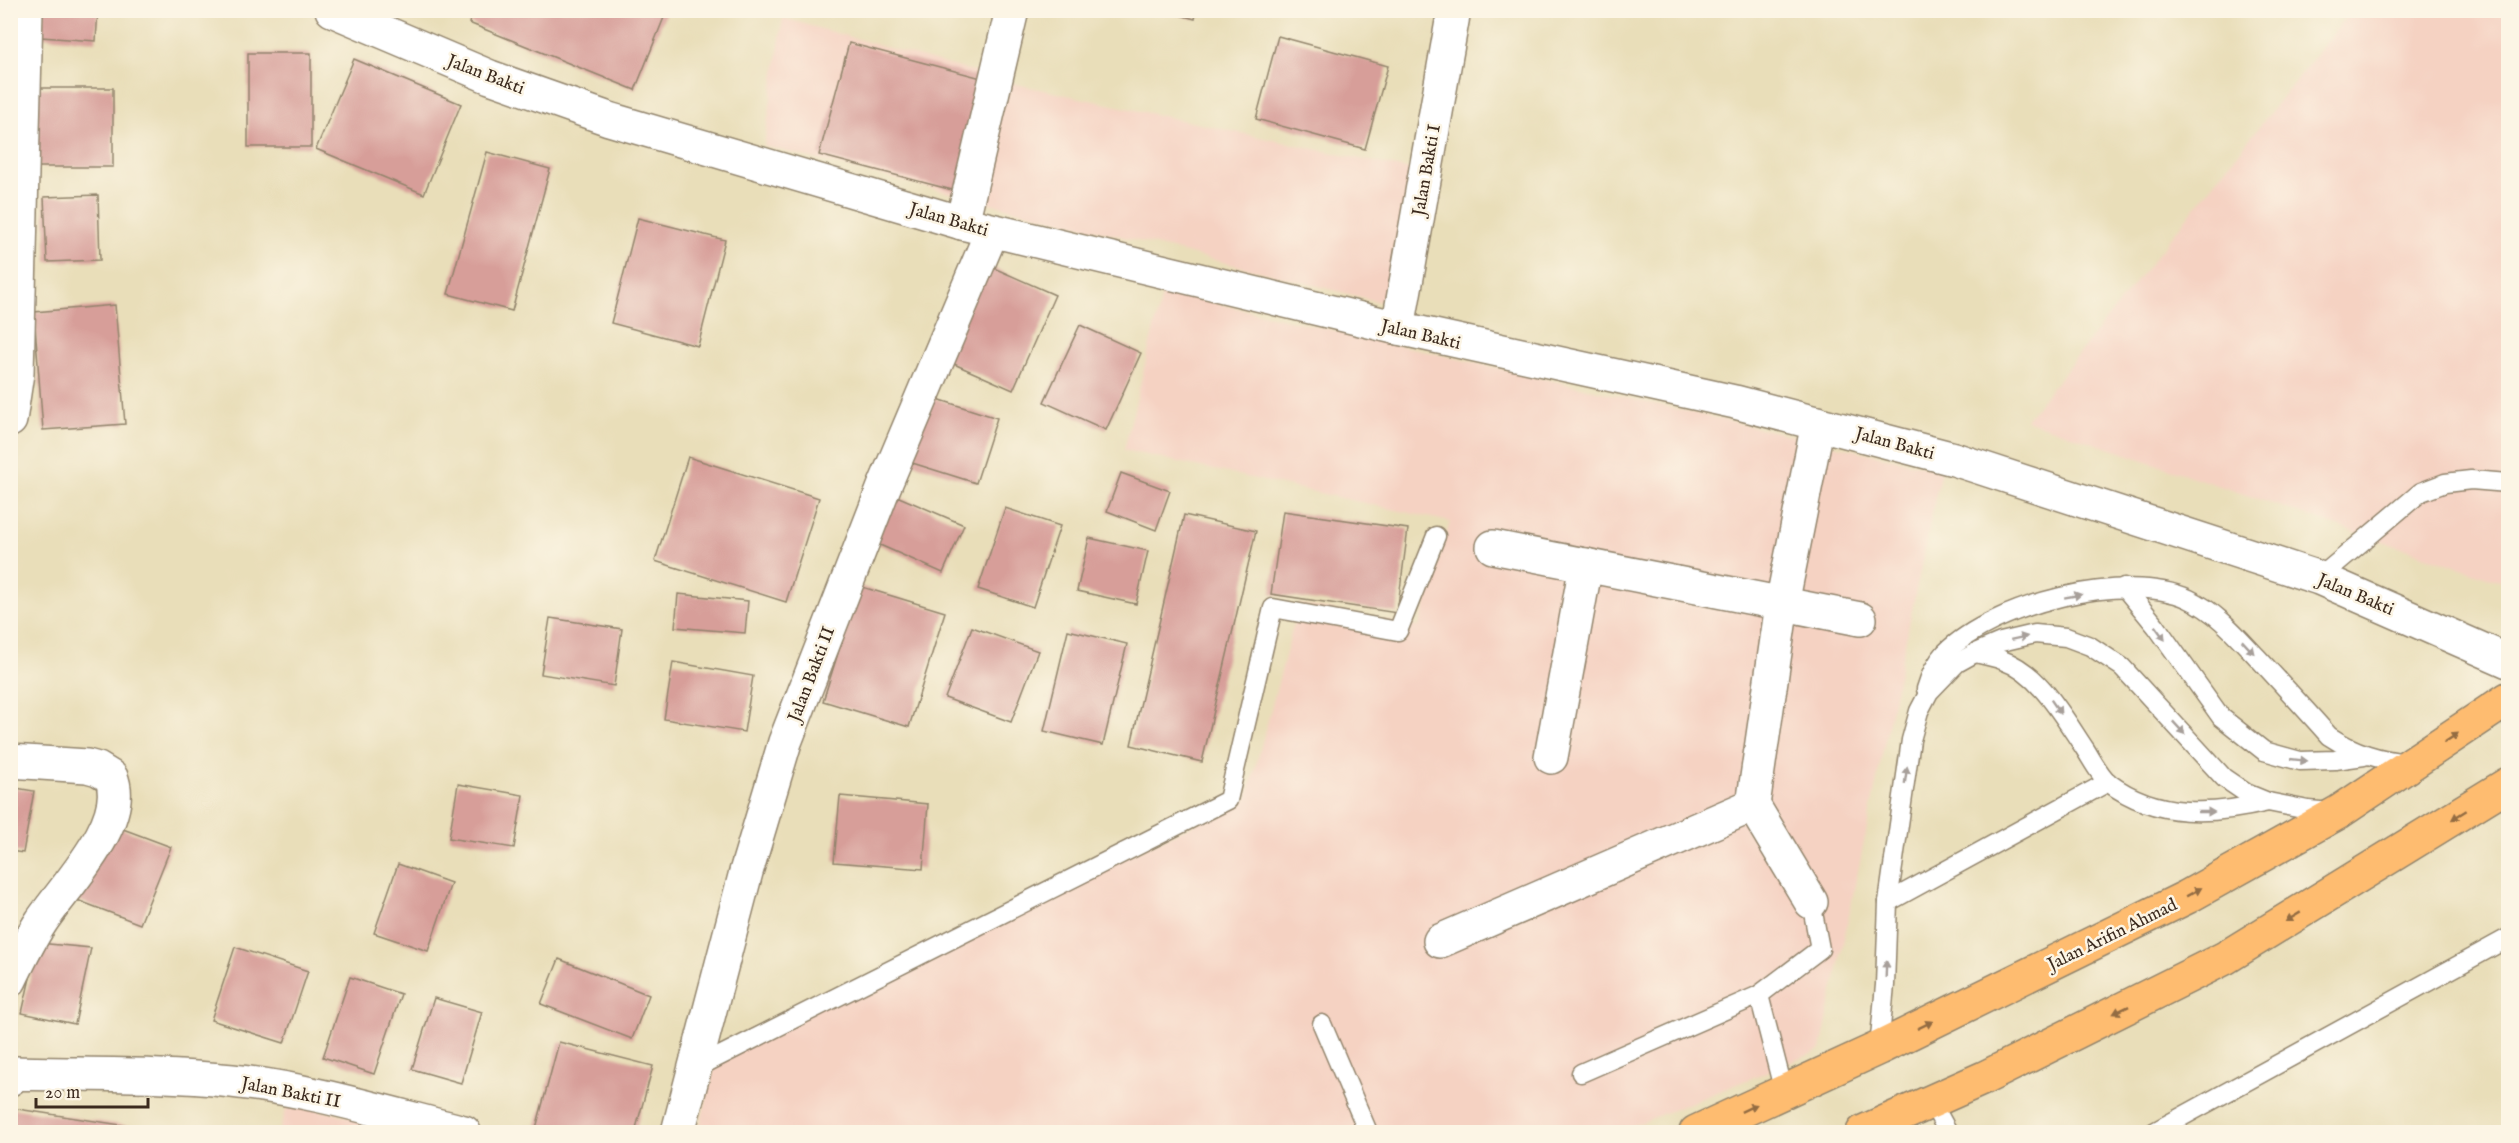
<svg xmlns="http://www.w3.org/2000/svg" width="2519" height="1143" font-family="'IM FELL English',serif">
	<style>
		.built { fill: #f5d2c2 }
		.building { fill: #d79e99 }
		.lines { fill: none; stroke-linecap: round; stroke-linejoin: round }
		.service-casing { stroke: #92846c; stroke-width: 21 }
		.minor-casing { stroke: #92846c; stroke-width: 36 }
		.primary-casing { stroke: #92846c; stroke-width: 36 }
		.service { stroke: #fff; stroke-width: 18 }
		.minor { stroke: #fff; stroke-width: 33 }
		.primary { stroke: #febc70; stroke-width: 33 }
		.oneway { fill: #a79f9a }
		.oneway2 { fill: #936c43 }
		.labels { text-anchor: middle; stroke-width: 5; stroke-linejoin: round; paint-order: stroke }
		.street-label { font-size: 18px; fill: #3b2a1e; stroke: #fcf5e5 }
	</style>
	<rect width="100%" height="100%" fill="#fcf5e5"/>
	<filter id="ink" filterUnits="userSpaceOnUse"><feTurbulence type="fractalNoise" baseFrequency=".0167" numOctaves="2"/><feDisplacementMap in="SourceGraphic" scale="12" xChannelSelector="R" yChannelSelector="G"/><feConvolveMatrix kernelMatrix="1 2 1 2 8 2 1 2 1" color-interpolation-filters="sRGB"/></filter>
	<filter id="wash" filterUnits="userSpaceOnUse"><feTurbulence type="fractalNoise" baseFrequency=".008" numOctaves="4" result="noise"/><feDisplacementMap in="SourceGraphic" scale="24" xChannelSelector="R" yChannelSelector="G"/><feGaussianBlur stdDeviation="1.35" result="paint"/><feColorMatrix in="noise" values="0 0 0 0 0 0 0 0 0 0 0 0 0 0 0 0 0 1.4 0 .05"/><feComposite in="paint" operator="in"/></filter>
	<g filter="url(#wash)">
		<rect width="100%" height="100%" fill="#e9deb9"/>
		<g class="built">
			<polygon points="2351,11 2508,11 2508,584 2026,420"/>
			<polygon points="783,18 1016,84 1434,175 1380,302 764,146"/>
			<polygon points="1163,291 1941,470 1821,1050 1618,1132 698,1132 719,1051 1247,799 1299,604 1419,627 1450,522 1124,450"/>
			<polygon points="288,1103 417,1132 279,1132"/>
		</g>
		<g id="blocks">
			<g class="building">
				<polygon points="43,10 98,10 96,41 41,37"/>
				<polygon points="474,10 667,10 635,90 469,23"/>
				<polygon points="1161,10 1197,10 1195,19"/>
				<polygon points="1278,36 1388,66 1365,149 1256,119"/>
				<polygon points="849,43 989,80 960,192 819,155"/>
				<rect x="248" y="53" width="63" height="94"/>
				<polygon points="354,59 461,104 424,194 316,149"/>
				<rect x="32" y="88" width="81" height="79"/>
				<polygon points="487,152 550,169 512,311 448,294"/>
				<polygon points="98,195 100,260 47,262 44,197"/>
				<polygon points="638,218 725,240 698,346 611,323"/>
				<polygon points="987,265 1055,295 1013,390 945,360"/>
				<polygon points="115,305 125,424 43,430 34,312"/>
				<polygon points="1080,325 1141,353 1106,430 1044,402"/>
				<polygon points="928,396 997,418 976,483 906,461"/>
				<polygon points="688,457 819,498 786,602 655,561"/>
				<polygon points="1121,473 1170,491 1156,530 1107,511"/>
				<polygon points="892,494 964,525 943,573 871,541"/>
				<polygon points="1005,508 1060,526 1033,607 978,589"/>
				<polygon points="1283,511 1408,529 1397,613 1271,594"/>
				<polygon points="1184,515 1256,531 1202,762 1131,745"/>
				<polygon points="1089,538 1148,551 1136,604 1077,591"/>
				<polygon points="859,586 945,612 909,727 823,701"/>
				<polygon points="678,594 748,601 745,633 675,627"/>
				<polygon points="550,618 622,629 614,686 541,674"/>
				<polygon points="972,627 1038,651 1011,722 945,698"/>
				<polygon points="1068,630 1127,644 1103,745 1044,731"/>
				<polygon points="673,662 753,676 744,732 664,719"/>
				<polygon points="458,784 523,795 514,848 449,838"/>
				<polygon points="10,787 34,791 23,853 10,851"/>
				<polygon points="840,796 928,804 923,869 834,862"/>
				<polygon points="107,823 171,847 140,924 77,900"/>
				<polygon points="398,864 451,883 428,951 374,933"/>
				<polygon points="38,943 91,948 75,1024 22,1013"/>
				<polygon points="235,947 308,971 284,1043 211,1020"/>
				<polygon points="559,959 649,995 632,1039 541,1004"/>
				<polygon points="350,977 401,994 374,1074 323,1057"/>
				<polygon points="434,998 482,1012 461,1083 412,1069"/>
				<polygon points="559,1042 653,1066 635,1132 535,1132"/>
				<polygon points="11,1108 147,1129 146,1132 10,1132"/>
			</g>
		</g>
	</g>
	<g filter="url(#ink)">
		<use href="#blocks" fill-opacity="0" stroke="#92846c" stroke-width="1.5"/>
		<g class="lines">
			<g class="service-casing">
				<g id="service">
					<polyline points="2319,578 2421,492 2445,483 2471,480 2508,483"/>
					<polyline points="2124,587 2156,626 2221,717 2264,751 2300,761 2335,760 2364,756"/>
					<path d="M1975,653C1984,655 1994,657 2002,660C2040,673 2064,718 2085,749C2092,760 2100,776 2109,783C2157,819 2214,815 2268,802"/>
					<path d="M1926,689C1930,675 1935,664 1945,653C1994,604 2126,570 2189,599C2217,612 2238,637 2258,658C2282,684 2306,710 2329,736C2355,753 2379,760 2409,763"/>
					<polyline points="1888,902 2108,782"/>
					<polyline points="1759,995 1784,1092"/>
					<polyline points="1322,1024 1368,1132"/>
					<polyline points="1879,1048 1885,985 1888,902 1911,740 1919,711 1929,692 1957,663 1975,653 2001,642 2035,634 2066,637 2090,646 2122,667 2224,778 2246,793 2268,802 2308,810 2332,812"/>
					<polyline points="694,1069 1228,800 1273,608 1398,631 1436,536"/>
					<polyline points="1581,1073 1759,995 1820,949 1811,902"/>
					<polyline points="1931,1101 1948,1132"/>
					<polyline points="2154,1132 2508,938"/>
				</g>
			</g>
			<g class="minor-casing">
				<g id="minor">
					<polyline points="332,10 490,77 609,119 962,223 1398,328 1735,402 1954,459 2319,578 2508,661"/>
					<polyline points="962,223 1012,10"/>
					<polyline points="1398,328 1454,10"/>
					<polyline points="10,420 17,373 26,10"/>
					<polyline points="1493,547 1860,619"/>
					<polyline points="1551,757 1586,565"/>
					<path d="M10,761L87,766L98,769L111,777C130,821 64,887 41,922C29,940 19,961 10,980"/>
					<polyline points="1753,805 1811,902"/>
					<polyline points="1440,941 1753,805 1782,604 1818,423"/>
					<path d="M10,1079L17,1073C88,1075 160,1073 232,1081C310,1089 387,1113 464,1132"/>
					<polyline points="678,1132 746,872 785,742 884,487 992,231"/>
				</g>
			</g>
			<g class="primary-casing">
				<g id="primary">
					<polyline points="1696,1132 1879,1048 2187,897 2339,812 2508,699"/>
					<polyline points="1863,1132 1984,1078 2225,958 2508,784"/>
				</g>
			</g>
			<use href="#service" class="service"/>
			<use href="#minor" class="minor"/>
			<use href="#primary" class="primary"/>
		</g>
		<defs><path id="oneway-solid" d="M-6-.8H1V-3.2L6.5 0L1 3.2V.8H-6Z" transform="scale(1.5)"/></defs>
		<g class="oneway">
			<use href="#oneway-solid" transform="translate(2073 596) rotate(-10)"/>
			<use href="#oneway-solid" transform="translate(2160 633) rotate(54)"/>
			<use href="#oneway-solid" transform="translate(2019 638) rotate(-12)"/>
			<use href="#oneway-solid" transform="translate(2248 647) rotate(47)"/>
			<use href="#oneway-solid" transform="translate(2056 707) rotate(55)"/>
			<use href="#oneway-solid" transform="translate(2179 728) rotate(47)"/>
			<use href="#oneway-solid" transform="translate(2299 760) rotate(6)"/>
			<use href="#oneway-solid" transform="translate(1906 775) rotate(-82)"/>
			<use href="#oneway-solid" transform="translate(2206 812)"/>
			<use href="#oneway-solid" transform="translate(1886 969) rotate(-88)"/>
		</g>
		<g class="oneway2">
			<use href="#oneway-solid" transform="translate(2451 738) rotate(-34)"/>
			<use href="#oneway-solid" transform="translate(2459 815) rotate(148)"/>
			<use href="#oneway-solid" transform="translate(2194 892) rotate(-29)"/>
			<use href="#oneway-solid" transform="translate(2293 917) rotate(149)"/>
			<use href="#oneway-solid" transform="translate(2121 1010) rotate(154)"/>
			<use href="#oneway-solid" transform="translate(1925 1025) rotate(-26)"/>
			<use href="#oneway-solid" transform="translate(1749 1108) rotate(-25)"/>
		</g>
	</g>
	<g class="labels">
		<g class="street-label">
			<text transform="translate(486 74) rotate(21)" y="6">Jalan Bakti</text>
			<text transform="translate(1426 170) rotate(-80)" y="6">Jalan Bakti I</text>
			<text transform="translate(949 219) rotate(16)" y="6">Jalan Bakti</text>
			<text transform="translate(1421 334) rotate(13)" y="6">Jalan Bakti</text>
			<text transform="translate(1895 443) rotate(15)" y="6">Jalan Bakti</text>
			<text transform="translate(2356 594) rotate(23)" y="6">Jalan Bakti</text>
			<text transform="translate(811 674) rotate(-69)" y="6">Jalan Bakti II</text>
			<text transform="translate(2112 934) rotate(-26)" y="6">Jalan Arifin Ahmad</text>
			<text transform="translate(291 1092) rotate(11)" y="6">Jalan Bakti II</text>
		</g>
	</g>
	<rect width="2519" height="1143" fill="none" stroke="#fcf5e5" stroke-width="36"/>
	<path d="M36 1098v9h112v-9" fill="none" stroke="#3b2a1e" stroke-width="3"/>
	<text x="45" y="1098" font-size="18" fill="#3b2a1e" stroke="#fcf5e5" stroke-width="4.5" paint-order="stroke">20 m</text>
</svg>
